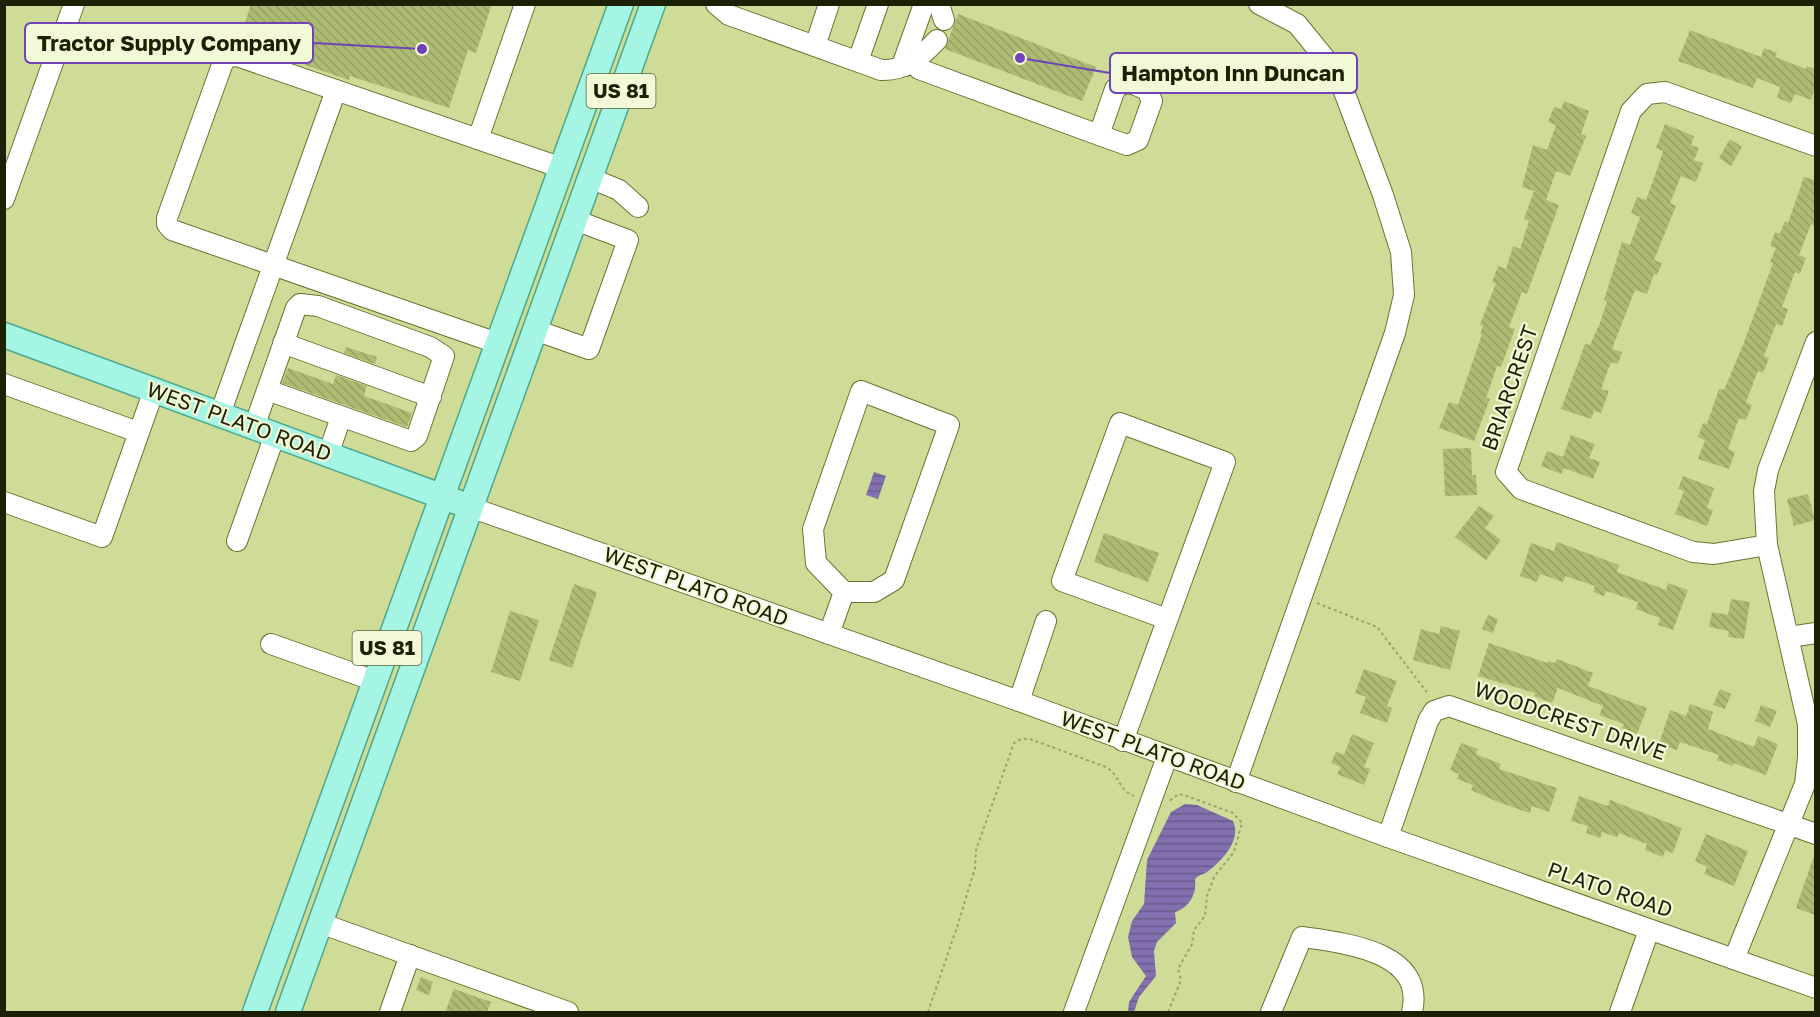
<svg xmlns="http://www.w3.org/2000/svg" width="1820" height="1017" font-family="'Golos Text',sans-serif">
	<style>
		.water { fill: url(#water-rules) }
		.building { fill: url(#building-back-hatch) }
		.lines { fill: none; stroke-linecap: round; stroke-linejoin: round }
		.minor-casing { stroke: #6a7432; stroke-width: 22 }
		.major-casing { stroke: #4da78a; stroke-width: 27 }
		.path { stroke: #99a46b; stroke-width: 2; stroke-dasharray: 3 3; stroke-linecap: butt }
		.minor { stroke: #fff; stroke-width: 20 }
		.major { stroke: #a4f5e4; stroke-width: 24 }
		.labels { text-anchor: middle; stroke-width: 4.5; stroke-linejoin: round; paint-order: stroke }
		.shield { fill: #f2f9d7; stroke: #5c6143; stroke-width: 1.5 }
		.shield-label { font-size: 20px; font-weight: bold; fill: #1c2004 }
		.street-label { font-size: 21px; fill: #1c2004; stroke: #f2f9d7 }
		.leader { fill: none; stroke: #7042ba; stroke-width: 2 }
		.callout-dot { fill: #7042ba; stroke: #f2f9d7; stroke-width: 2 }
		.callout { fill: #f2f9d7; stroke: #7042ba; stroke-width: 2 }
		.callout-label { font-size: 22px; text-anchor: middle; font-weight: bold; fill: #1c2004 }
	</style>
	<defs>
		<pattern id="water-rules" width="6" height="5" patternUnits="userSpaceOnUse" patternTransform="scale(1.5)"><rect width="6" height="5" fill="#8270af"/><path d="M0 2.5h6" fill="none" stroke="#6a5c8c"/></pattern>
		<pattern id="building-back-hatch" width="6" height="6" patternUnits="userSpaceOnUse" patternTransform="scale(1.5)"><rect width="6" height="6" fill="#aebb72"/><path d="M-1 5l2 2M0 0l6 6M5-1l2 2" fill="none" stroke="#95a061"/></pattern>
	</defs>
	<rect width="100%" height="100%" fill="#cfdc97"/>
	<g class="water">
		<polygon points="874,472 886,476 878,499 866,495"/>
		<path d="M1185,804L1197,805L1233,821C1242,840 1222,861 1207,872C1203,875 1199,874 1195,879C1197,894 1189,908 1175,912L1176,923L1157,942L1154,951L1156,976L1139,997L1134,1012H1128L1129,1002L1146,976L1132,957L1128,937L1132,921L1144,904L1147,860L1171,812Z"/>
	</g>
	<g class="building">
		<polygon points="251,4 492,4 476,53 468,50 449,108 350,76 349,80 305,65 307,60 240,38"/>
		<polygon points="958,14 1096,67 1082,101 945,49"/>
		<polygon points="1690,30 1761,57 1764,48 1777,53 1775,57 1806,69 1807,66 1815,69 1815,88 1811,100 1795,94 1791,103 1777,98 1780,87 1757,78 1753,88 1678,61"/>
		<polygon points="1564,101 1589,111 1581,134 1586,136 1570,176 1556,171 1546,200 1559,205 1527,294 1522,292 1509,327 1515,329 1501,367 1497,366 1486,398 1490,399 1474,441 1439,428 1449,402 1458,405 1482,334 1480,334 1483,326 1480,325 1496,283 1492,282 1498,266 1506,269 1513,246 1520,249 1529,221 1524,219 1534,191 1522,187 1533,145 1547,150 1556,125 1548,122 1554,107 1561,109"/>
		<polygon points="1665,124 1694,136 1691,145 1699,148 1694,160 1703,163 1696,182 1681,176 1670,203 1676,206 1654,260 1662,263 1657,275 1654,274 1647,294 1635,290 1612,349 1622,352 1618,364 1611,362 1601,389 1609,391 1601,413 1594,411 1591,419 1561,409 1585,344 1590,345 1600,323 1607,301 1604,300 1622,242 1630,245 1640,217 1631,213 1637,197 1646,200 1658,167 1663,151 1656,148"/>
		<polygon points="1730,139 1742,147 1731,166 1719,158"/>
		<polygon points="1804,177 1815,180 1815,226 1811,224 1799,255 1806,258 1800,274 1795,272 1782,307 1788,309 1782,326 1776,324 1764,356 1769,358 1763,373 1758,371 1746,402 1752,405 1746,420 1739,418 1728,449 1735,452 1729,469 1698,459 1705,440 1698,437 1703,423 1707,424 1719,389 1724,390 1743,345 1773,263 1770,262 1776,248 1770,246 1775,232 1780,234 1785,221 1788,223"/>
		<polygon points="346,347 377,357 375,364 344,353"/>
		<polygon points="288,368 333,384 336,375 367,386 364,396 412,413 407,427 282,383"/>
		<polygon points="1571,435 1595,444 1589,458 1600,462 1593,479 1564,468 1561,474 1541,466 1547,451 1563,457"/>
		<polygon points="1471,448 1472,475 1476,475 1477,495 1445,496 1443,449"/>
		<polygon points="1683,476 1714,488 1707,508 1713,510 1707,526 1675,514 1684,491 1678,489"/>
		<polygon points="1808,494 1815,520 1794,526 1787,499"/>
		<polygon points="1479,506 1494,516 1485,528 1501,540 1486,560 1455,537"/>
		<polygon points="1104,533 1159,553 1148,582 1094,562"/>
		<polygon points="1557,542 1619,565 1617,572 1666,590 1668,583 1688,590 1673,630 1658,625 1660,618 1636,609 1638,602 1606,591 1604,596 1593,592 1595,586 1565,576 1563,582 1540,574 1537,582 1520,576 1531,543 1554,551"/>
		<polygon points="574,584 597,592 572,668 549,660"/>
		<polygon points="1731,599 1750,602 1744,639 1728,637 1729,631 1709,627 1712,612 1728,615"/>
		<polygon points="510,611 539,620 520,681 491,672"/>
		<polygon points="1488,615 1498,619 1493,633 1482,629"/>
		<polygon points="1441,626 1460,631 1450,670 1413,660 1421,629 1439,634"/>
		<polygon points="1489,643 1547,663 1548,661 1555,663 1557,659 1593,673 1588,686 1647,708 1637,734 1622,728 1624,724 1599,715 1603,706 1558,688 1552,703 1534,696 1535,693 1478,676"/>
		<polygon points="1364,669 1397,681 1387,706 1392,708 1387,723 1360,713 1366,697 1355,693"/>
		<polygon points="1720,689 1731,694 1725,709 1713,705"/>
		<polygon points="1690,704 1713,712 1708,729 1754,747 1758,736 1778,744 1766,775 1734,763 1733,766 1717,760 1719,755 1680,742 1677,750 1659,744 1670,710 1686,716"/>
		<polygon points="1761,705 1777,711 1770,727 1755,721"/>
		<polygon points="1352,734 1374,743 1364,767 1370,769 1364,785 1337,774 1341,767 1331,763 1336,752 1344,755"/>
		<polygon points="1461,743 1478,749 1476,754 1501,764 1499,769 1557,788 1549,812 1532,806 1530,813 1498,802 1471,790 1473,785 1457,779 1459,774 1450,770"/>
		<polygon points="1579,796 1608,806 1610,800 1682,828 1673,853 1665,850 1663,857 1645,850 1647,844 1619,833 1617,837 1602,832 1600,838 1586,833 1588,826 1571,821"/>
		<polygon points="1706,834 1748,851 1734,886 1704,874 1707,867 1695,861"/>
		<polygon points="1814,856 1815,856 1815,915 1796,908"/>
		<polygon points="421,977 433,982 429,995 416,990"/>
		<polygon points="454,989 491,1002 487,1012 445,1012"/>
	</g>
	<g class="lines">
		<g class="minor-casing">
			<g id="minor">
				<path d="M716,4L729,15L881,70C906,71 921,57 937,40"/>
				<polyline points="939,4 944,20"/>
				<polyline points="815,46 829,4"/>
				<polyline points="858,61 878,4"/>
				<path d="M914,62L919,69L1099,135L1127,145L1138,140L1152,101L1147,90C1135,85 1126,79 1115,89L1099,135"/>
				<polyline points="905,66 904,60 924,4"/>
				<polyline points="478,139 525,4"/>
				<polyline points="590,178 619,190 638,207"/>
				<polyline points="4,199 74,4"/>
				<polyline points="535,330 589,349 628,240 575,220"/>
				<polyline points="283,343 431,397"/>
				<polyline points="497,343 172,230 167,224 167,218 222,65 227,57 237,56 562,168"/>
				<polyline points="4,384 138,432"/>
				<polyline points="220,414 336,90"/>
				<polyline points="254,427 296,308 300,304 318,306 430,347 444,356 417,436 411,441 267,390"/>
				<polyline points="328,455 341,417"/>
				<polyline points="4,502 102,537 154,390"/>
				<polyline points="470,507 1019,701 1388,837 1816,988"/>
				<polyline points="237,541 275,435"/>
				<polyline points="1767,545 1714,554 1693,552 1521,489 1506,472 1631,111 1647,94 1665,92 1816,146"/>
				<polyline points="829,634 844,592 816,563 813,529 861,391 949,425 894,580 874,592 844,592"/>
				<polyline points="1789,637 1816,633"/>
				<polyline points="271,644 375,681"/>
				<polyline points="1019,701 1046,621"/>
				<polyline points="1123,741 1225,462 1120,423 1062,581 1167,619"/>
				<polyline points="1236,782 1395,333 1404,295 1401,252 1383,195 1337,73 1297,24 1259,4"/>
				<polyline points="1388,837 1428,721 1434,711 1449,706 1816,834"/>
				<polyline points="320,923 568,1012"/>
				<polyline points="1734,959 1805,784 1808,757 1808,724 1767,545 1764,491 1768,470 1816,342"/>
				<polyline points="390,1012 410,955"/>
				<polyline points="1074,1012 1167,757"/>
				<path d="M1271,1012L1302,937C1344,943 1426,951 1412,1012"/>
				<polyline points="1620,1012 1649,930"/>
			</g>
		</g>
		<g class="major-casing">
			<g id="major">
				<polyline points="4,335 457,502"/>
				<polyline points="255,1012 621,4"/>
				<polyline points="288,1012 653,4"/>
			</g>
		</g>
		<g class="path">
			<polyline points="1317,603 1377,627 1429,695"/>
			<path d="M928,1012L958,924L975,868L976,850L1014,743L1021,739H1030L1106,767C1120,775 1118,790 1134,796"/>
			<polyline points="1168,1012 1181,980 1178,969 1192,944 1194,930 1205,916 1207,896 1214,877 1234,852 1242,823 1233,813 1184,795 1179,794 1169,801"/>
		</g>
		<use href="#minor" class="minor"/>
		<use href="#major" class="major"/>
	</g>
	<g class="labels">
		<g class="shield">
			<rect x="586.5" y="74" width="69" height="34" rx="4.5"/>
			<rect x="352.5" y="631" width="69" height="34" rx="4.5"/>
		</g>
		<g class="shield-label">
			<text x="621" y="98">US 81</text>
			<text x="387" y="655">US 81</text>
		</g>
		<g class="street-label">
			<text transform="translate(1510 388) rotate(-71)" y="7">BRIARCREST</text>
			<text transform="translate(239 422) rotate(20)" y="7">WEST PLATO ROAD</text>
			<text transform="translate(696 587) rotate(20)" y="7">WEST PLATO ROAD</text>
			<text transform="translate(1570 721) rotate(19)" y="7">WOODCREST DRIVE</text>
			<text transform="translate(1153 751) rotate(20)" y="7">WEST PLATO ROAD</text>
			<text transform="translate(1610 890) rotate(19)" y="7">PLATO ROAD</text>
		</g>
	</g>
	<path class="leader" d="M422 49L313 43M1020 58L1110 73"/>
	<g class="callout-dot">
		<circle cx="422" cy="49" r="6"/>
		<circle cx="1020" cy="58" r="6"/>
	</g>
	<g class="callout">
		<rect x="25" y="23" width="288" height="40" rx="6"/>
		<rect x="1110" y="53" width="247" height="40" rx="6"/>
	</g>
	<g class="callout-label">
		<text x="169" y="51">Tractor Supply Company</text>
		<text x="1233" y="81">Hampton Inn Duncan</text>
	</g>
	<rect width="1820" height="1017" fill="none" stroke="#1c2004" stroke-width="12"/>
</svg>
